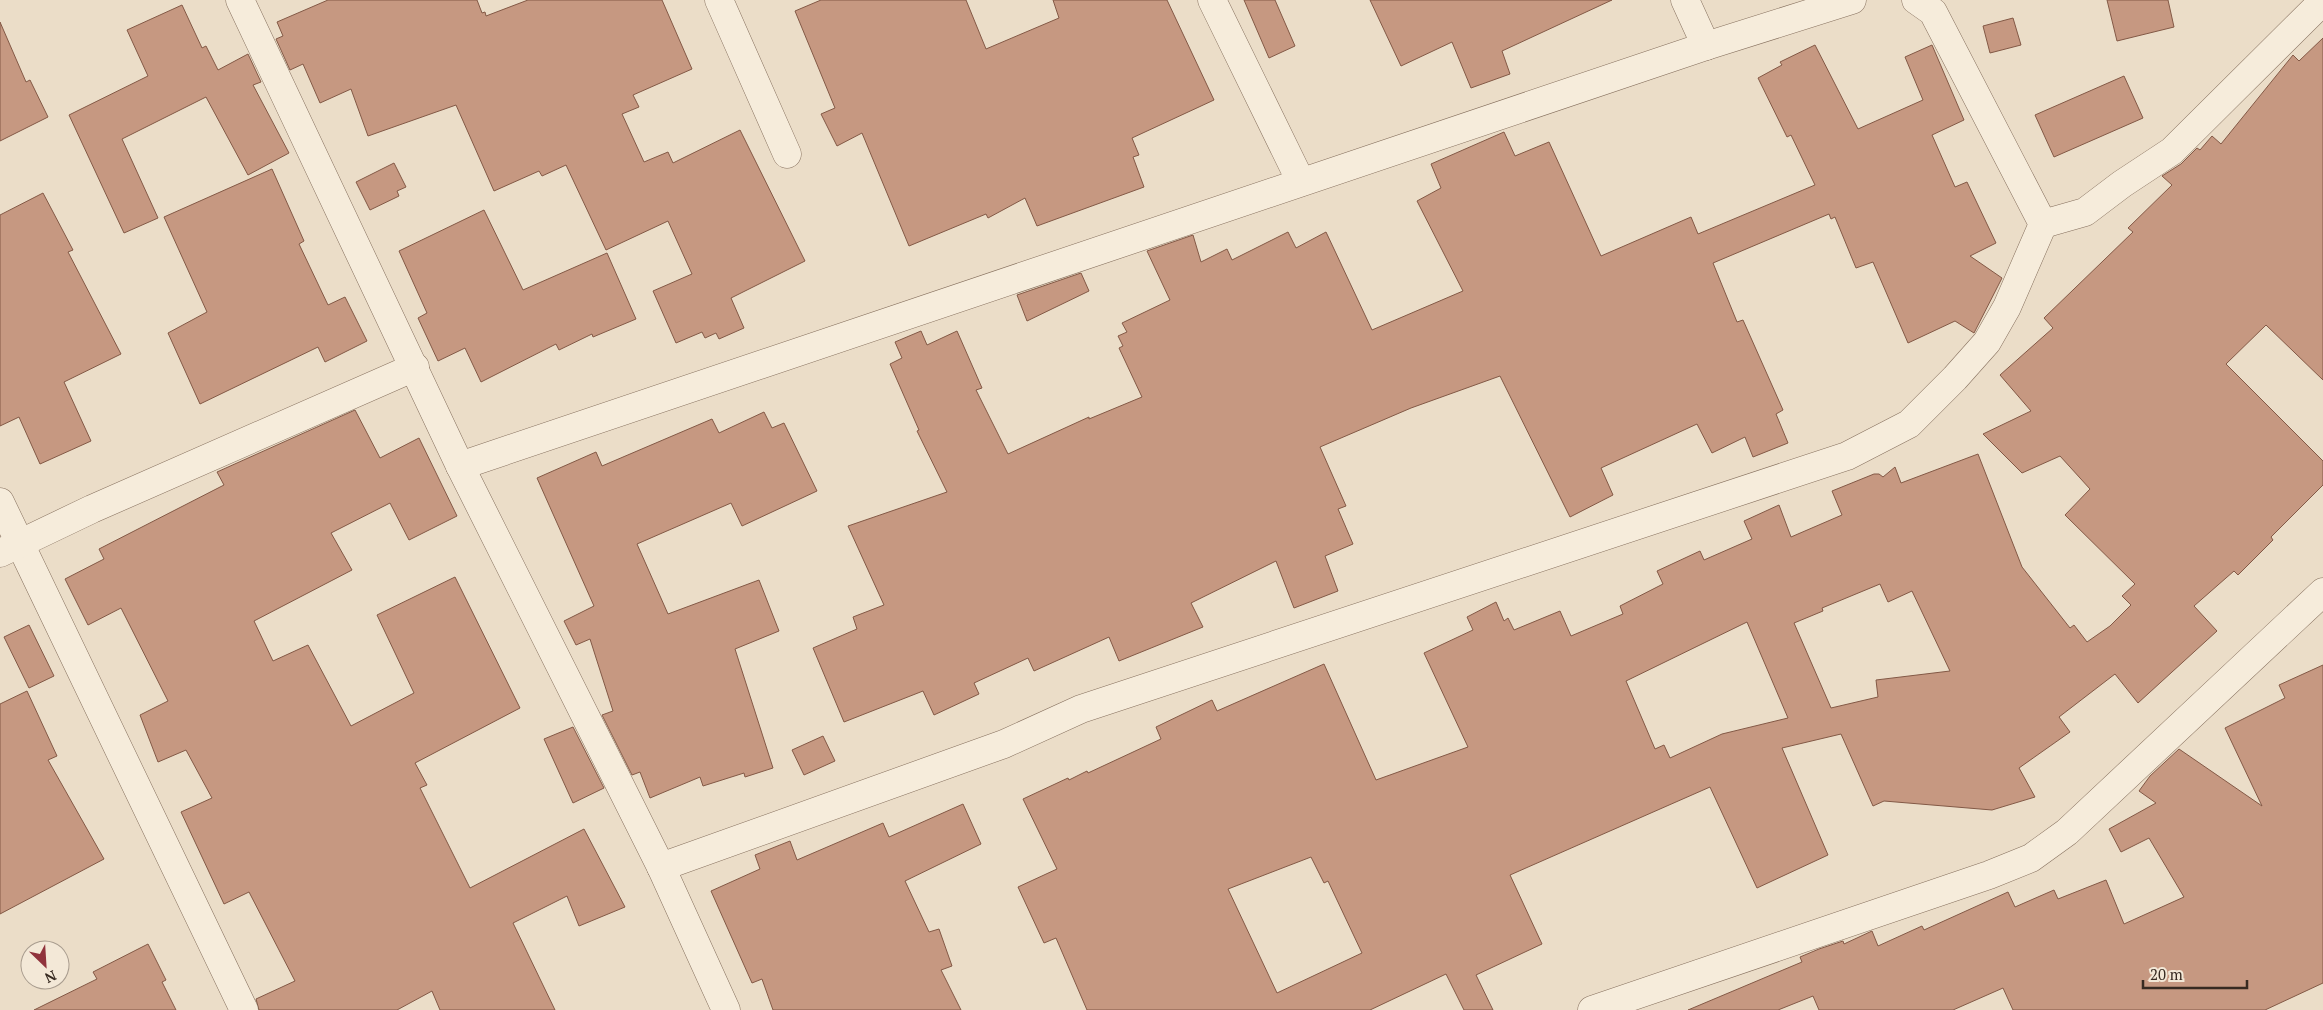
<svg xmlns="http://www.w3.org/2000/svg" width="2323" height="1010" font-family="'PT Serif',serif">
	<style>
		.building { fill: #c69881; stroke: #835946; fill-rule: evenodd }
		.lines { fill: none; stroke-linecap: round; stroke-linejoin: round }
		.street-casing { stroke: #86705e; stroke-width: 29 }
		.street { stroke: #f6ecdb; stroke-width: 28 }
	</style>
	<rect width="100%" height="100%" fill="#ebddc8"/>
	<g class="building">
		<polygon points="328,0 477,0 482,13 485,12 486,16 528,0 662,0 692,69 633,95 639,107 622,114 644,162 668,152 673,163 740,130 805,261 731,298 744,328 719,339 716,333 705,338 702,332 676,343 653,291 692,274 668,221 606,250 566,165 542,176 539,171 494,191 456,105 368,136 351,89 320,103 303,64 290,70 276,39 283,36 277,22"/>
		<polygon points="821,0 966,0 986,49 1059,18 1053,0 1167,0 1214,100 1132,138 1139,155 1133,157 1144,187 1037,226 1025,198 988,218 986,214 909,246 862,133 837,146 821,114 835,108 795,11"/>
		<polygon points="1244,0 1275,0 1295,46 1269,58"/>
		<polygon points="1370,0 1612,0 1502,51 1510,74 1471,88 1452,42 1401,66"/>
		<polygon points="2107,0 2168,0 2174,27 2117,41"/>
		<polygon points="182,5 202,48 206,46 218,70 248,54 261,82 253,85 289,153 248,175 206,97 122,139 158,218 124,233 69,115 148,76 127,30"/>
		<polygon points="2013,18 2021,45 1990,53 1983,26"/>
		<polygon points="0,22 26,82 30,80 48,117 0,141"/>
		<path d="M2323,38V380L2266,325L2226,364L2323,461V485L2271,537L2273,540L2238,575L2234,571L2194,606L2217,631L2138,703L2115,674L2059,717L2070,732L2019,768L2035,797L1992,810L1884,801L1873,806L1841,734L1782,748L1828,855L1757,888L1710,787L1510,875L1542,944L1476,975L1493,1010H1464L1446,974L1370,1010H1087L1056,938L1044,943L1018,887L1057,869L1023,799L1068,778L1069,780L1087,771L1088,773L1161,739L1156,727L1212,700L1217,711L1324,664L1376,780L1468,747L1424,653L1473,630L1467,617L1496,602L1504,621L1508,618L1514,630L1560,611L1571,636L1623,614L1620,606L1663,584L1657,571L1700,551L1704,560L1752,539L1744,521L1779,505L1791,537L1842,515L1832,491L1874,474H1879L1883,477L1895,467L1901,483L1978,454L2022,567L2070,628L2074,625L2087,642L2110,626L2131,605L2122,596L2135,584L2065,515L2090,489L2060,456L2022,473L1983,434L2031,411L2000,375L2053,328L2044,318L2133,232L2128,228L2172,185L2162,176L2181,164L2197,148L2200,150L2212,136L2221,144L2293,55L2299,61ZM1880,584L1888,602L1912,591L1950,671L1876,680L1878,697L1831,708L1794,623L1823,611L1822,608ZM1747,622L1788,718L1722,734L1670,758L1664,745L1655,749L1626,681ZM1311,857L1324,883L1328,881L1362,953L1277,993L1228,889Z"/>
		<polygon points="1815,45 1858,129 1923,100 1905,57 1932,45 1964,120 1932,135 1955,187 1967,182 1996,243 1970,256 2002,278 1974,333 1955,321 1908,343 1873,262 1856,268 1835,217 1831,219 1829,214 1713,263 1737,322 1743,320 1783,410 1776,414 1788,443 1753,457 1745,437 1712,453 1697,424 1601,468 1613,495 1570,517 1500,376 1411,408 1320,447 1346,506 1338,509 1353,544 1325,556 1338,591 1294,608 1276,561 1191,603 1203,627 1119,661 1109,637 1034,671 1028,658 974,683 979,694 934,715 923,691 844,722 813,648 857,629 853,617 884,605 848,526 947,492 917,431 919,430 890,364 902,358 895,342 921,331 927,345 957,331 982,388 976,390 1008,454 1089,417 1089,419 1142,397 1119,348 1123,346 1118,336 1127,332 1122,323 1170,300 1147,251 1193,235 1201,262 1227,249 1232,260 1288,232 1296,248 1326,232 1372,330 1463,291 1417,201 1441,188 1431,164 1504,132 1515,156 1549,142 1601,256 1691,217 1698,234 1815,185 1791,135 1787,137 1758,78 1782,65 1780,62"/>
		<polygon points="2124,76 2143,118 2054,157 2035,115"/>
		<polygon points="394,163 406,187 397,191 399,196 370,210 356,182"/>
		<polygon points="272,169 304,241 299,244 328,305 345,297 367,341 325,362 318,347 200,404 168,333 207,312 164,217"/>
		<polygon points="43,193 73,250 68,252 121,354 64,382 91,441 40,464 19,417 0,426 0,215"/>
		<polygon points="484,210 523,290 607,253 636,319 593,337 592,334 559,350 556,344 481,382 465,348 438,361 418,318 427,313 399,251"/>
		<polygon points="1081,273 1089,291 1027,321 1017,295"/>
		<polygon points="355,410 380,458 419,438 457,516 409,540 390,503 331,533 352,570 254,621 273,661 308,645 351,726 414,693 377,615 455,577 520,708 415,763 427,785 420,788 470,888 584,829 625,907 579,926 567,896 513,923 555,1010 440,1010 432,991 397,1010 259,1010 256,999 295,981 249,892 224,904 181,812 212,798 186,750 158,762 140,715 168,701 121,608 88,625 65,579 104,559 99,549 224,485 217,472"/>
		<polygon points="764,412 772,428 784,423 817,491 742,526 731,503 637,544 668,614 759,580 779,631 735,649 773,768 745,777 744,773 703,786 700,777 650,798 640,772 632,775 602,715 613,711 590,639 576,645 564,621 594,606 537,478 596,452 602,466 712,419 719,433"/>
		<polygon points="29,625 54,676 29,688 4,637"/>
		<polygon points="2323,665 2323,983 2265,1010 2013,1010 2003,988 1953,1010 1819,1010 1813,996 1778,1010 1688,1010 1802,962 1800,957 1819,949 1843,941 1844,944 1872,931 1878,946 1922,926 1924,930 2008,892 2015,907 2054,890 2058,899 2106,880 2124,924 2184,897 2149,838 2121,852 2109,829 2156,803 2139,791 2150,776 2179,749 2262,806 2225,728 2285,698 2279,685"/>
		<polygon points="27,691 57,756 48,760 104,859 0,914 0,704"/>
		<polygon points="573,727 604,788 573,803 544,739"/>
		<polygon points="823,736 835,761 804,775 792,750"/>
		<polygon points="963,804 981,844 905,881 929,932 939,929 952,966 941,970 961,1010 773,1010 762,979 752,983 711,891 760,869 755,855 790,841 797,860 883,823 889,837"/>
		<polygon points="148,944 166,980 162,982 176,1010 34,1010 97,979 93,972"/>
	</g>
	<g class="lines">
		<g class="street-casing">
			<g id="street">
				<polyline points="240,0 460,466 661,867 726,1010"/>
				<polyline points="719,0 787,154"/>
				<polyline points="1212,0 1301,182"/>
				<polyline points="1685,0 1706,46"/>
				<polyline points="2043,224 2085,212 2122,184 2172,151 2323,1"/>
				<polyline points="460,466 1706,46 1852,0"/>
				<polyline points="0,502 244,1010"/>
				<polyline points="0,553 92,509 415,367"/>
				<polyline points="661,867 1004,744 1081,709 1847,456 1909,424 1955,378 1987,342 2007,307 2043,224 1933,12 1916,0"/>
				<polyline points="1592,1010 1989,875 2031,858 2067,832 2323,592"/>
			</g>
		</g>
		<use href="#street" class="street"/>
	</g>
	<g transform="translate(45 965) rotate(155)"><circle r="24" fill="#f3e8d7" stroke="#a89c8e"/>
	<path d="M0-4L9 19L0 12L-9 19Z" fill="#90333c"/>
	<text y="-8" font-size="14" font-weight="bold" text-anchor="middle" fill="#372a21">N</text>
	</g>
	<path d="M2143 980v8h104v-8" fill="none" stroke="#372a21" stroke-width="2.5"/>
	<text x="2150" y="980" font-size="15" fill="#372a21" stroke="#f3e8d7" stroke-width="4" paint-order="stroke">20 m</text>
</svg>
